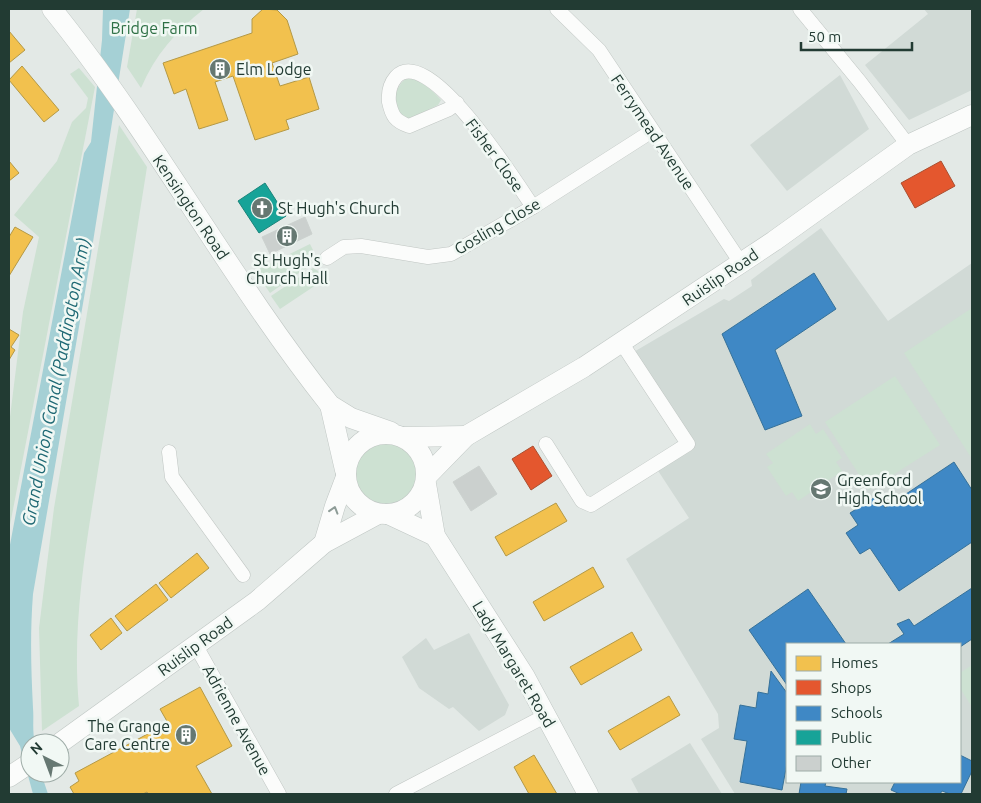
<svg xmlns="http://www.w3.org/2000/svg" width="981" height="803" font-family="Ubuntu,sans-serif">
	<style>
		.built { fill: #d1dad6; fill-rule: evenodd }
		.green { fill: #cde1d2 }
		.water { fill: #a5d0d5 }
		.homes { fill: #f2c14e; stroke: #b49946 }
		.shops { fill: #e4572e; stroke: #aa4f30 }
		.schools { fill: #3f88c5; stroke: #367199 }
		.public { fill: #17a398; stroke: #1a847a }
		.building { fill: #cbd0ce; stroke: #ccd2cf }
		.lines { fill: none; stroke-linecap: round; stroke-linejoin: round }
		.street-casing { stroke: #c0c6c3; stroke-width: 15 }
		.secondary-casing { stroke: #bfc6c3; stroke-width: 21 }
		.street { stroke: #fbfcfb; stroke-width: 14 }
		.secondary { stroke: #fbfcfb; stroke-width: 20 }
		.oneway { stroke: #8e9c97 }
		.labels { text-anchor: middle; stroke-width: 5; stroke-linejoin: round; paint-order: stroke }
		.park-label { font-size: 16px; fill: #2e7045; stroke: #f1f8f4 }
		.poi-label { font-size: 16px; fill: #223b33; stroke: #f1f8f4; text-anchor: start }
		.street-label { font-size: 16px; fill: #223b33; stroke: #f1f8f4 }
		.water-label { font-size: 18px; font-style: italic; fill: #1f6974; stroke: #f1f8f4 }
	</style>
	<rect width="100%" height="100%" fill="#e3e9e6"/>
	<g class="built">
		<polygon points="924,9 972,9 972,90 909,120 865,65 928,14"/>
		<polygon points="840,75 869,129 787,191 750,145"/>
		<path d="M821,228L888,321L972,263V794H735L701,739L719,728L718,714L626,559L689,518L651,460L687,435L632,353L724,299L729,301L752,286L751,280ZM787,644H960V782H787Z"/>
		<polygon points="469,633 509,705 505,715 479,731 453,707 449,709 419,688 402,657 426,638 434,650"/>
		<polygon points="690,743 722,794 639,794 631,779"/>
	</g>
	<g class="green">
		<path d="M137,9H204C176,31 155,55 141,88L127,67Z"/>
		<polygon points="79,68 95,87 9,530 9,425 23,312 39,237 14,215 57,161 72,122 86,108 88,98 70,74"/>
		<path d="M407,78C422,80 431,89 441,100L438,105L408,120C390,112 392,88 407,78Z"/>
		<path d="M119,125L147,167C132,262 117,356 101,451C88,535 71,620 79,706L42,731L39,628L54,508Z"/>
		<polygon points="310,244 313,250 312,264 270,293 255,271"/>
		<polygon points="313,268 328,277 280,309 271,296"/>
		<polygon points="972,308 972,459 904,353"/>
		<polygon points="895,376 940,445 869,490 825,422"/>
		<polygon points="810,424 816,434 823,429 842,458 836,462 842,471 798,501 792,492 786,496 767,467 773,463 766,454"/>
		<circle cx="387" cy="471" r="33"/>
		<polygon points="972,665 972,707 960,688 960,673"/>
	</g>
	<path class="water" d="M103,9H130L86,286L33,594C30,633 31,669 33,708C34,720 32,731 35,743H30V773H41L48,794H33L20,746L9,728V550L84,153L91,142L102,40Z"/>
	<g class="homes">
		<polygon points="263,9 277,10 287,20 298,54 272,63 280,86 309,77 319,109 286,120 289,129 255,140 233,76 215,82 228,120 199,129 186,89 174,94 163,63 252,33 252,19"/>
		<polygon points="9,31 25,50 9,63"/>
		<polygon points="22,66 59,110 44,122 9,80"/>
		<polygon points="9,161 19,173 9,181"/>
		<polygon points="15,227 33,237 9,276 9,237"/>
		<polygon points="9,329 19,335 11,347 15,350 9,360"/>
		<polygon points="556,503 567,521 506,556 495,537"/>
		<polygon points="197,553 209,568 171,598 159,583"/>
		<polygon points="593,567 604,587 544,621 533,602"/>
		<polygon points="156,584 168,600 127,631 115,616"/>
		<polygon points="111,618 122,633 101,650 90,635"/>
		<polygon points="632,632 642,650 581,685 570,667"/>
		<polygon points="200,687 232,746 196,766 212,794 148,794 147,792 143,794 74,794 70,787 79,781 75,773 168,723 160,709"/>
		<polygon points="669,696 680,715 620,750 608,731"/>
		<polygon points="534,755 557,794 529,794 514,767"/>
	</g>
	<g class="shops">
		<polygon points="941,161 955,186 915,208 901,183"/>
		<polygon points="533,446 552,476 531,490 512,459"/>
	</g>
	<g class="schools">
		<polygon points="814,273 836,309 775,350 802,416 765,430 722,334"/>
		<polygon points="954,462 972,490 972,542 899,591 870,548 860,554 846,533 858,525 850,513 877,496 885,508"/>
		<polygon points="972,588 972,639 960,647 960,644 888,644 904,634 897,624 909,619 914,626"/>
		<polygon points="808,589 846,644 787,644 787,685 749,630"/>
		<polygon points="771,671 787,693 787,763 782,790 740,782 747,741 734,739 740,705 756,708 758,692 768,694"/>
		<polygon points="960,755 972,761 972,771 961,794 950,794 942,791 940,794 900,794 891,790 895,782 960,782"/>
		<polygon points="801,782 826,782 825,786 847,789 846,794 799,794"/>
	</g>
	<polygon class="public" points="265,183 286,216 259,233 238,201"/>
	<g class="building">
		<polygon points="305,217 312,234 270,254 262,237"/>
		<polygon points="479,466 497,494 471,511 453,482"/>
	</g>
	<g class="lines">
		<g class="street-casing">
			<g id="street">
				<polyline points="557,9 599,50 741,263"/>
				<polyline points="800,9 860,82 908,145"/>
				<path d="M457,103L449,109L409,126C395,121 392,116 389,102C388,92 390,84 396,77C429,42 517,184 533,207"/>
				<polyline points="327,258 344,247 361,246 428,257 451,254 533,207 652,131"/>
				<polyline points="546,444 582,501 591,505 688,444 621,342"/>
				<polyline points="169,452 172,477 243,575"/>
				<polyline points="196,646 279,794"/>
				<polyline points="396,794 547,715"/>
			</g>
		</g>
		<g class="secondary-casing">
			<g id="secondary">
				<path d="M52,9C153,134 230,279 330,405L351,418L391,432"/>
				<polyline points="330,405 345,470"/>
				<circle cx="386" cy="474" r="40"/>
				<polyline points="403,437 466,436"/>
				<polyline points="428,475 466,436 584,367 774,241 908,145 972,115"/>
				<polyline points="426,484 435,536 525,677 588,794"/>
				<polyline points="388,514 435,536"/>
				<polyline points="324,543 335,506 346,477"/>
				<polyline points="60,743 257,601 324,543 378,514"/>
				<polyline points="9,777 30,763"/>
			</g>
		</g>
		<use href="#street" class="street"/>
		<use href="#secondary" class="secondary"/>
	</g>
	<defs><path id="oneway-chevron" d="M-2-3.5L2.5 0L-2 3.5" fill="none" stroke-width="1.6" stroke-linecap="round" stroke-linejoin="round" transform="scale(1.25)"/></defs>
	<use class="oneway" href="#oneway-chevron" transform="translate(334 510) rotate(-73)"/>
	<defs>
		<g id="building-disc" transform="scale(1.125)"><circle r="9.5" fill="#667872" stroke="#f1f8f4"/><path d="M-4-6H4V6H1V3H-1V6H-4ZM-2.5-4.3h1.7v1.8h-1.7ZM.8-4.3h1.7v1.8H.8ZM-2.5-1h1.7V.8h-1.7ZM.8-1h1.7V.8H.8Z" fill="#fff"/></g>
		<g id="church-disc" transform="scale(1.125)"><circle r="9.5" fill="#667872" stroke="#f1f8f4"/><path d="M-1.2-6h2.4v3.5h3.3v2.4h-3.3V6h-2.4V-.1h-3.3v-2.4h3.3Z" fill="#fff"/></g>
		<g id="school-disc" transform="scale(1.125)"><circle r="9.5" fill="#667872" stroke="#f1f8f4"/><path d="M0-5L7-2L0 1L-7-2ZM-4 1L0 2.5L4 1V4Q0 6-4 4Z" fill="#fff"/></g>
	</defs>
	<g fill-rule="evenodd">
		<use href="#building-disc" x="220" y="69"/>
		<use href="#church-disc" x="262" y="208"/>
		<use href="#building-disc" x="287" y="236"/>
		<use href="#school-disc" x="821" y="489"/>
		<use href="#building-disc" x="186" y="735"/>
	</g>
	<g class="labels">
		<g class="park-label">
			<text x="154" y="34">Bridge Farm</text>
		</g>
		<g class="poi-label">
			<text x="236" y="75">Elm Lodge</text>
			<text x="278" y="214">St Hugh's Church</text>
			<text x="287" y="266" text-anchor="middle">St Hugh's<tspan x="287" dy="18">Church Hall</tspan></text>
			<text x="837" y="486">Greenford<tspan x="837" dy="18">High School</tspan></text>
			<text x="170" y="732" text-anchor="end">The Grange<tspan x="170" dy="18">Care Centre</tspan></text>
		</g>
		<g class="street-label">
			<text transform="translate(653 132) rotate(56)" y="6">Ferrymead Avenue</text>
			<text transform="translate(495 155) rotate(54)" y="6">Fisher Close</text>
			<text transform="translate(191 207) rotate(56)" y="6">Kensington Road</text>
			<text transform="translate(497 226) rotate(-30)" y="6">Gosling Close</text>
			<text transform="translate(720 277) rotate(-34)" y="6">Ruislip Road</text>
			<text transform="translate(195 646) rotate(-36)" y="6">Ruislip Road</text>
			<text transform="translate(514 664) rotate(59)" y="6">Lady Margaret Road</text>
			<text transform="translate(237 720) rotate(61)" y="6">Adrienne Avenue</text>
		</g>
		<g class="water-label">
			<text transform="translate(56 382) rotate(-79)" y="6">Grand Union Canal (Paddington Arm)</text>
		</g>
	</g>
	<rect width="981" height="803" fill="none" stroke="#223b33" stroke-width="20"/>
	<rect x="786" y="643" width="175" height="140" fill="#f1f8f4" stroke="#9eaca7"/>
	<rect x="796" y="656" width="25" height="15" fill="#f2c14e" stroke="#9eaca7"/>
	<text x="831" y="668" font-size="15" fill="#223b33">Homes</text>
	<rect x="796" y="680" width="25" height="15" fill="#e4572e" stroke="#9eaca7"/>
	<text x="831" y="693" font-size="15" fill="#223b33">Shops</text>
	<rect x="796" y="706" width="25" height="15" fill="#3f88c5" stroke="#9eaca7"/>
	<text x="831" y="718" font-size="15" fill="#223b33">Schools</text>
	<rect x="796" y="730" width="25" height="15" fill="#17a398" stroke="#9eaca7"/>
	<text x="831" y="743" font-size="15" fill="#223b33">Public</text>
	<rect x="796" y="756" width="25" height="15" fill="#cbd0ce" stroke="#9eaca7"/>
	<text x="831" y="768" font-size="15" fill="#223b33">Other</text>
	<g transform="translate(45 758) rotate(318)"><circle r="24" fill="#f1f8f4" stroke="#9eaca7"/>
	<path d="M0-4L9 19L0 12L-9 19Z" fill="#667872"/>
	<text y="-8" font-size="14" font-weight="bold" text-anchor="middle" fill="#223b33">N</text>
	</g>
	<path d="M801 42v8h111v-8" fill="none" stroke="#223b33" stroke-width="2.5"/>
	<text x="808" y="42" font-size="15" fill="#223b33" stroke="#f1f8f4" stroke-width="4" paint-order="stroke">50 m</text>
</svg>
